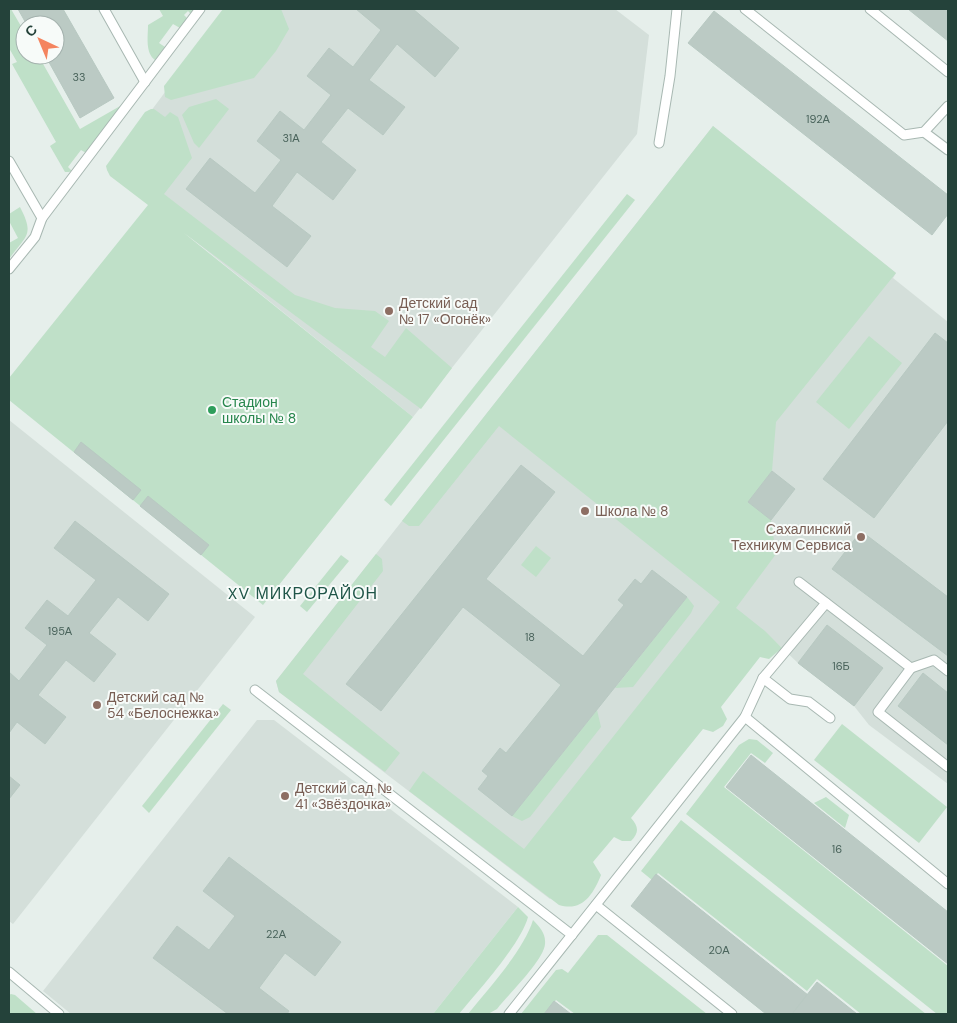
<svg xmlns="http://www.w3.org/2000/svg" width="957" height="1023" font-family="'DM Sans',sans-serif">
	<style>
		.built { fill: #d4dfda }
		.green { fill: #bfe0c8 }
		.building { fill: #bbcac4; stroke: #b8c9c2 }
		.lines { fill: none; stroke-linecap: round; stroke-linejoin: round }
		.service-casing { stroke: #a8b8b2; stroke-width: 11 }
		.service { stroke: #fff; stroke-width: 9 }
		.education-dot { fill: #8d6e63; stroke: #f7fbf9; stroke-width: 2 }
		.leisure-dot { fill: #2e9e5b; stroke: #f7fbf9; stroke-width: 2 }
		.labels { text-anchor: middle; stroke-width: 4; stroke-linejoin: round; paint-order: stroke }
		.number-label { font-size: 11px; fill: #4a645c }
		.education-label { font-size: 14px; fill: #785e54; stroke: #f7fbf9; text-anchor: start }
		.leisure-label { font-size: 14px; fill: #27864d; stroke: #f7fbf9; text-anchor: start }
		.quarter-label { font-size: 16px; letter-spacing: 1px; fill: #1f5548; stroke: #f7fbf9 }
	</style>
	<rect width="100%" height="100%" fill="#e6efeb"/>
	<g class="built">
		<polygon points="227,9 615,9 649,35 637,134 413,417 107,170"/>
		<polygon points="713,126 896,273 893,278 948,322 948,784 869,725 854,706 798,663 765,632 550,899 279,692 276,681"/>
		<polygon points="9,420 255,617 13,924 9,921"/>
		<polygon points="257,720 274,720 518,907 433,1014 71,1014 43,991"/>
	</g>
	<g class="green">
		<polygon points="9,9 11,9 25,33 25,55 38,55 80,129 122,105 86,153 81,150 68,167 72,171 69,172 65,172 50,146 56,142 12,64 17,62 9,48"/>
		<path d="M159,9H194L191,14L188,11L184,15L187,18L180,28L173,24L159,43L165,47L155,60C145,53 148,36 148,25L163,16Z"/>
		<polygon points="223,9 281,9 289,29 276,51 254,78 171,100 165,97 164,86"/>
		<polygon points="216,99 229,109 199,148 194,143 182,115 189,107"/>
		<polygon points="151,109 154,109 165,117 170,112 178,117 192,158 164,194 295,295 335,308 375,311 389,321 371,347 385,357 406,328 452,368 421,409 184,233 413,417 263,605 9,400 9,378 148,205 110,176 107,170 106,166 145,112"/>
		<path d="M713,126L896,273L776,422L772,471L748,502L771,520L776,554L736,608L765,631L782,648L769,659L760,657L721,707L727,719L723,726L713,732L703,729L631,818C638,826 640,832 631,841H622L614,837L593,862L601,875C593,895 582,912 559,905L409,791L423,771L524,849L720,602L499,426L419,526H409L402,521Z"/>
		<polygon points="627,194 635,200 391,506 384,500"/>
		<path d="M20,207C35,236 26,235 9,259V243L18,238L9,221V214Z"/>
		<polygon points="869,336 902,363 849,429 816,402"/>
		<polygon points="536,546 551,558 536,577 521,565"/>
		<polygon points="376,554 382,559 383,571 303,674 400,753 385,772 279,692 276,681"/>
		<polygon points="341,555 349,561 307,612 300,606"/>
		<polygon points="687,597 694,606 691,613 633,687 615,688"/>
		<polygon points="223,704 231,710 149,813 142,806"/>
		<polygon points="597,710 601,727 530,817 522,821 512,816"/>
		<polygon points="842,724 947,807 919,843 814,760"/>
		<polygon points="749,739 757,740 773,753 765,763 751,753 724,787 948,966 948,1014 937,1014 686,814 739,745"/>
		<polygon points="826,797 849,815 845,828 814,803"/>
		<polygon points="681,820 926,1014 861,1014 817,979 807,991 658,873 652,880 641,871"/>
		<path d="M518,907L528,917C521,944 478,991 459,1014H433Z"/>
		<path d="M533,920C540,927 546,934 545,944C544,960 508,995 497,1009L488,1014H468C488,989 524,950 533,920Z"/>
		<polygon points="598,935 607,935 707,1014 575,1014 556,1000 544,1014 521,1014 556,970 562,969 568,973"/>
		<polygon points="11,994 15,995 37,1014 9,1014 9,995"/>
	</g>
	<g class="building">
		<polygon points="18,9 63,9 114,98 80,118 45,55 55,55 55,25 27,25"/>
		<polygon points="356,9 413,9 459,48 435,77 397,44 369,80 405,107 383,135 348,108 321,142 356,170 333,200 297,172 272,206 311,236 287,267 186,189 210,158 255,193 281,160 257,141 280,111 304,130 331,95 307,76 329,48 353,67 381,30"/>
		<polygon points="908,9 948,9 948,41"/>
		<polygon points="714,11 948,195 948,214 932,235 688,43"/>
		<polygon points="935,333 948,343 948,421 874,518 823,479"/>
		<polygon points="81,442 141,490 133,500 74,452"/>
		<polygon points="521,465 555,492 486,579 583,656 624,605 618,600 635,579 641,584 652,570 687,597 512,816 478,789 488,776 482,771 500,748 506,753 561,685 477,618 463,607 381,711 346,684"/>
		<polygon points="772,471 795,489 771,520 748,502"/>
		<polygon points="148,496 209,545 201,555 140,506"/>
		<polygon points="75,521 169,594 148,621 118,597 89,633 116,654 94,682 66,660 38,695 66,717 45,744 17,722 9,733 9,672 19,681 47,645 25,628 47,600 68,616 96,580 54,548"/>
		<polygon points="861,531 948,597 948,656 832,569"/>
		<polygon points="827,625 883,668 854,706 798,663"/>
		<polygon points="923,673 948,693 948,745 898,706"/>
		<polygon points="751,755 948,912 948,964 726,787"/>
		<polygon points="9,776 20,785 9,799"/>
		<polygon points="229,857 341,942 315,976 285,953 259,988 289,1011 287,1014 228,1014 153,958 177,926 209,950 235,916 203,891"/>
		<polygon points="656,874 808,995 792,1014 766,1014 631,906"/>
		<polygon points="817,982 857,1014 792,1014"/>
		<polygon points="554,1001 571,1014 544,1014"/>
	</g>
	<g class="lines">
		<g class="service-casing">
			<g id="service">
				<polyline points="104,9 145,82"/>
				<polyline points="745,9 904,135 924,132 948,106"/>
				<polyline points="870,9 948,72"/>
				<polyline points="924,132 948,150"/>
				<polyline points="659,143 670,76 677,9"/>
				<polyline points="9,161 42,218"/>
				<polyline points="9,269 35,237 42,218 200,9"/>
				<polyline points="799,582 911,668 878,712 948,767"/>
				<polyline points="911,668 934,660 948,671"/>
				<polyline points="763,678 790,699 809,702 830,718"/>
				<polyline points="255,690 572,935"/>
				<polyline points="745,717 948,884"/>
				<polyline points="596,905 732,1014"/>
				<polyline points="9,972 59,1014"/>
				<polyline points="509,1014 745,717 763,678 826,603"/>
			</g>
		</g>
		<use href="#service" class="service"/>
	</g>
	<g class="education-dot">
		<circle cx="389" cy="311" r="5"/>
		<circle cx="585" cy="511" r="5"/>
		<circle cx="861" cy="537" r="5"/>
		<circle cx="97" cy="705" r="5"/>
		<circle cx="285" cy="796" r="5"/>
	</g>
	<circle class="leisure-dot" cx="212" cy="410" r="5"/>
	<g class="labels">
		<g class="number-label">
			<text x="79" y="81">33</text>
			<text x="818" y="123">192А</text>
			<text x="291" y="142">31А</text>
			<text x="60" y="635">195А</text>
			<text x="530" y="641">18</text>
			<text x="841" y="670">16Б</text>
			<text x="837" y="853">16</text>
			<text x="276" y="938">22А</text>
			<text x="719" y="954">20А</text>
		</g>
		<g class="education-label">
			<text x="399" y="308">Детский сад<tspan x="399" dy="16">№ 17 «Огонёк»</tspan></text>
			<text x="595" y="516">Школа № 8</text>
			<text x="851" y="534" text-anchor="end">Сахалинский<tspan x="851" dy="16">Техникум Сервиса</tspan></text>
			<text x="107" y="702">Детский сад №<tspan x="107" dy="16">54 «Белоснежка»</tspan></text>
			<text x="295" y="793">Детский сад №<tspan x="295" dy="16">41 «Звёздочка»</tspan></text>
		</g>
		<g class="leisure-label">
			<text x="222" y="407">Стадион<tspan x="222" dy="16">школы № 8</tspan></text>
		</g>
		<g class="quarter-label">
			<text x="303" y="599">XV МИКРОРАЙОН</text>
		</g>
	</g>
	<rect width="957" height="1023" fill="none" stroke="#24423a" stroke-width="20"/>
	<g transform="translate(40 40) rotate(316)"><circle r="24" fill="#f7fbf9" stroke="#a3b1ad"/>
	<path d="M0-4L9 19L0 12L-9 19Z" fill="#f4845f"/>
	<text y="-8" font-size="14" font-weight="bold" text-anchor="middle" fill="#24423a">С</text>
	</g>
</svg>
